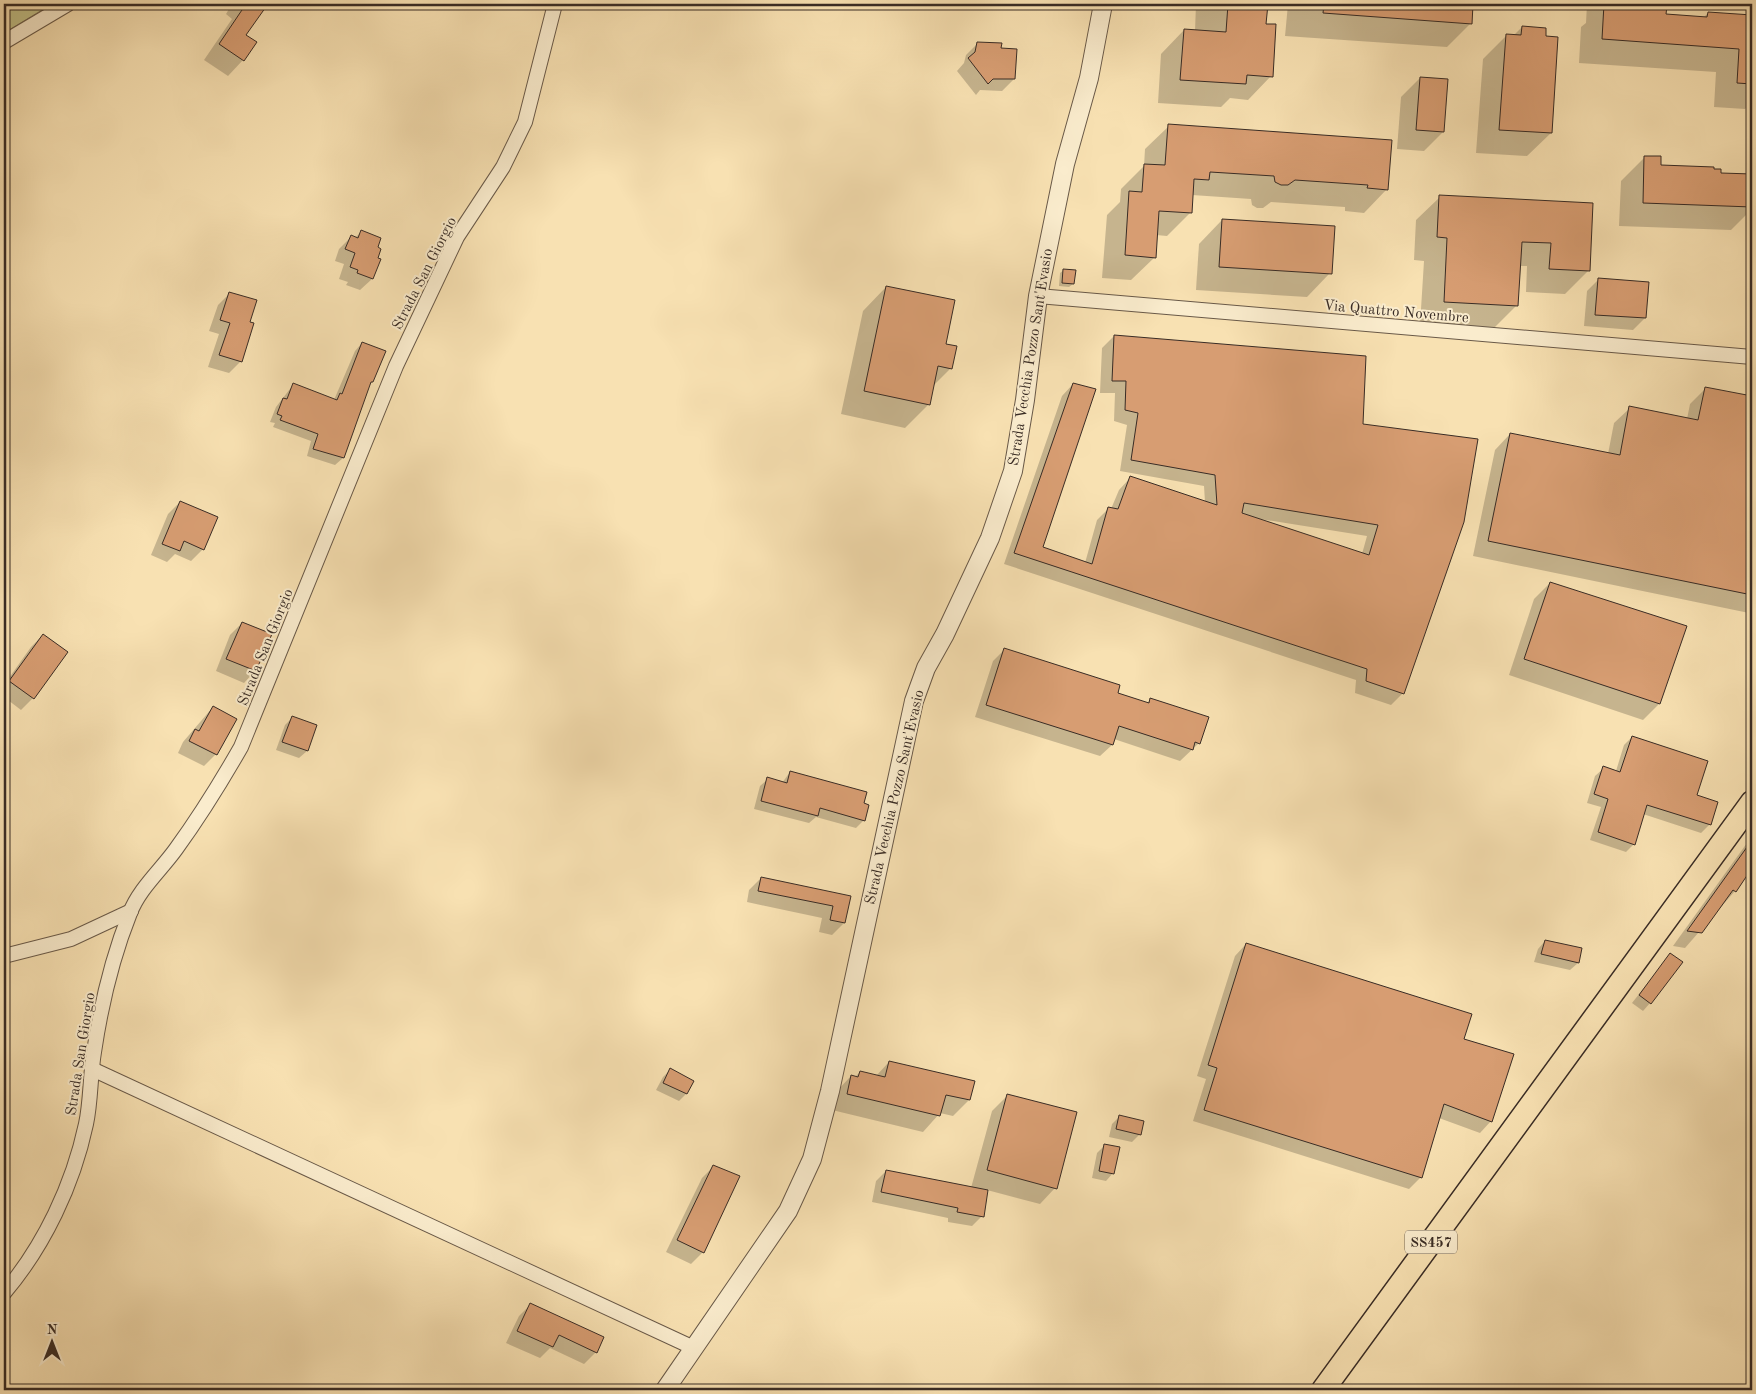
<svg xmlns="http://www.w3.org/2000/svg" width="1756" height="1394" font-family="'Old Standard TT',serif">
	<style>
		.green { fill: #c2c188; stroke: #7e7656 }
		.shadow { fill: #0003; fill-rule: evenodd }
		.building { fill: #d79d72; stroke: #392c25; fill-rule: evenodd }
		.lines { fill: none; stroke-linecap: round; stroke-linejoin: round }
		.minor-casing { stroke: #695948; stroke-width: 16 }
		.tertiary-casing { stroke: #695948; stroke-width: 20 }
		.primary-casing { stroke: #392c25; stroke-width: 25 }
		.minor { stroke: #faeccd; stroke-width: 14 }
		.tertiary { stroke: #faeccd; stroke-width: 18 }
		.primary { stroke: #f8e1b2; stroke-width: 22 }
		.labels { text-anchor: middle; stroke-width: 4; stroke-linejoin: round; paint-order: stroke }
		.shield { fill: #faeccd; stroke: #736657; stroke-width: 1 }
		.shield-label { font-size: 14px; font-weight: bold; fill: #392c25 }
		.street-label { font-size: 15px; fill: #392c25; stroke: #faeccd }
	</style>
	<rect width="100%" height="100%" fill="#f8e1b2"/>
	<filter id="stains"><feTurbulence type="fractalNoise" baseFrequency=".004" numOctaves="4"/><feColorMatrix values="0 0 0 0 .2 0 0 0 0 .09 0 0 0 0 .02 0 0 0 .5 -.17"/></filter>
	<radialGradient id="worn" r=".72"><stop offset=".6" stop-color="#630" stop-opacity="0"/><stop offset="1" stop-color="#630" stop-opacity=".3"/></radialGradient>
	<polygon class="green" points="4,4 52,4 4,33"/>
	<g class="shadow">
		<polygon points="232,4 266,4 245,36 243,60 228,76 204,60 232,19 226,14"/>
		<polygon points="1196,4 1267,4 1265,25 1271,76 1248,100 1230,98 1221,107 1158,103 1161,54 1184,30 1195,31"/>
		<polygon points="1288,4 1472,4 1471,23 1447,47 1285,36"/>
		<polygon points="1587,4 1635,4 1665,15 1703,18 1708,13 1752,16 1752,102 1745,109 1714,107 1716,72 1579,63 1581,27 1586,23"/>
		<polygon points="1522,27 1551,133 1527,156 1476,153 1483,59 1506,36 1513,36"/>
		<polygon points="978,43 1000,50 1014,79 1002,91 980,90 976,95 957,71 964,63 966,55"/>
		<polygon points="1420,78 1443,132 1424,151 1397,149 1401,97"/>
		<polygon points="1169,126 1387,189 1364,213 1345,211 1345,207 1271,202 1263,208 1257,208 1252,205 1251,199 1192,195 1190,213 1167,236 1156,235 1155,257 1131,280 1102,278 1107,215 1120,202 1121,189 1144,166 1145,149"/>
		<polygon points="1645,157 1660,166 1720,174 1752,175 1752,209 1731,230 1619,226 1621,181"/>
		<polygon points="1440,197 1592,205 1589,270 1565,294 1526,292 1527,266 1520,266 1517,305 1493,329 1420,325 1424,261 1414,260 1416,220"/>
		<polygon points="1222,220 1330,273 1307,297 1196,290 1199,244"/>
		<polygon points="361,232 376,248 376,259 379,260 372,279 360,290 346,285 348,282 339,279 344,264 335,261 339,249 351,237 355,238"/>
		<polygon points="1064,270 1073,284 1069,287 1059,286 1060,273"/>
		<polygon points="1598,280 1645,318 1633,330 1584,326 1587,291"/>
		<polygon points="886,287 944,345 951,368 932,387 929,404 905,428 841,414 863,311"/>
		<polygon points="230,293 249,323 252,324 240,362 229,373 208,367 219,334 209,331 218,305"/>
		<path d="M1114,336L1361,425L1476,440L1403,693L1391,705L1355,693L1356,680L1004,564L1062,396L1073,384L1041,548L1085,563L1097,520L1109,508L1111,509L1119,490L1130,478L1205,502L1204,486L1120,471L1127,425L1114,421L1115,393H1100L1102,348ZM1260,519L1367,536L1362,554Z"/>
		<polygon points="362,343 372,382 369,385 343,458 335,465 307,456 311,441 273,427 275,423 270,422 276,407 293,385 334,400 355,351"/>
		<polygon points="1752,387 1752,609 1749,613 1473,556 1495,450 1510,434 1608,454 1614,423 1630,408 1687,419 1690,404 1706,388 1744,396"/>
		<polygon points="180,502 203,549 191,561 175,554 167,562 151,555 168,514"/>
		<polygon points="1550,583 1659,704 1643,720 1509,675 1534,599"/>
		<polygon points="242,623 270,635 255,671 244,683 216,671 230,635"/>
		<polygon points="43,635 33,698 21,710 4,697 4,685 31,647"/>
		<polygon points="1005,649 1116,693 1147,703 1151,699 1199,743 1180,761 1114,739 1112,745 1100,756 975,717 993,661"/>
		<polygon points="213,707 216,754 204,766 178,753 183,742"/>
		<polygon points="292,718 316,726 307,751 299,758 276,750 285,725"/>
		<polygon points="1632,737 1695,796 1710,824 1701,833 1643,814 1634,844 1626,852 1590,840 1601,807 1587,803 1595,776 1604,768 1616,771 1624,745"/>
		<polygon points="790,772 862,804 864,820 856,828 816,817 809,823 754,809 760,786 768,779 782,783"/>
		<polygon points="1752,836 1752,866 1735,891 1685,948 1673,946"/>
		<polygon points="761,878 850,897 844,923 832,935 819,932 822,918 747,902 749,890"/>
		<polygon points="1545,941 1581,949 1578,963 1570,970 1534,962 1538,949"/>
		<polygon points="1246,944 1463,1040 1491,1121 1480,1133 1439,1118 1421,1177 1409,1189 1193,1121 1206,1079 1197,1076 1235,956"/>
		<polygon points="1670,955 1650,1003 1643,1011 1632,1003"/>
		<polygon points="889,1062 969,1100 953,1116 940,1113 923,1132 832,1110 836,1092 851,1076 855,1077 860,1072 876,1076"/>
		<polygon points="670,1070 692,1081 686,1094 679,1101 656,1090 663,1077"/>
		<polygon points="1008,1095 1055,1188 1040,1204 987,1190 982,1216 972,1226 948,1222 948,1218 872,1202 876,1181 886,1171 971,1188 992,1111"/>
		<polygon points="1119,1117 1140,1134 1132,1142 1109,1137 1112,1124"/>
		<polygon points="1105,1145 1113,1173 1106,1181 1092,1178 1097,1153"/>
		<polygon points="714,1166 703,1252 691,1264 666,1252 702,1178"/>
		<polygon points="531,1304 596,1352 584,1364 550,1348 540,1358 506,1343 519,1316"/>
	</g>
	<g class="building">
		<polygon points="246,4 268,4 246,35 257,42 244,61 219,44"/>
		<polygon points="1228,4 1268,4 1266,24 1276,24 1273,77 1247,75 1246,84 1180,80 1184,29 1226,32"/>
		<polygon points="1324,4 1473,4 1472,24 1323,13"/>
		<polygon points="1604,4 1667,6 1666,14 1707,17 1708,12 1752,15 1752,84 1737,83 1739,49 1602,39"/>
		<polygon points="1522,26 1546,28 1546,36 1558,37 1552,133 1499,130 1506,34 1521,35"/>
		<polygon points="977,42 1002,43 1001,48 1017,49 1015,79 993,79 988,84 968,58 975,52"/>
		<polygon points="1420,77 1448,79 1444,132 1416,130"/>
		<polygon points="1168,124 1392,140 1388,190 1367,188 1368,185 1295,180 1288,185 1281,185 1275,182 1274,176 1210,172 1209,180 1194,179 1192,213 1159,211 1156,258 1125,255 1129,191 1142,192 1144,164 1165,165"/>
		<polygon points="1644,156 1661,156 1661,165 1714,167 1714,169 1721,169 1721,173 1752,174 1752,207 1643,203"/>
		<polygon points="1439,195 1593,203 1590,271 1549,269 1551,243 1522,242 1518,306 1444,302 1447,238 1437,237"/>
		<polygon points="1222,219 1335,226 1332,274 1219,267"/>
		<polygon points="361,230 381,238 378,247 381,249 378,258 381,259 373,279 357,273 358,270 350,267 355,253 345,249 351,235 358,238"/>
		<polygon points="1063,269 1076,270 1074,284 1062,283"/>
		<polygon points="1598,278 1649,282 1646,318 1595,315"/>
		<polygon points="886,286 955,300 946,344 957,346 952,369 938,366 930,405 864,391"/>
		<polygon points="229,292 257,300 250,322 254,323 242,362 219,355 230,323 220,320"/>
		<path d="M1114,335L1366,356L1363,424L1478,439L1464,522L1404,694L1366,681L1367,669L1014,553L1073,383L1096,389L1043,547L1092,564L1108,507L1118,509L1130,476L1217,505L1215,475L1131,460L1138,413L1125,410L1126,381H1112ZM1244,503L1378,525L1369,555L1242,513Z"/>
		<polygon points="362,342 386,351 373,382 371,382 344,458 313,449 318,434 280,420 282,416 277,414 283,398 287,399 293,383 337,400 340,393 342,394"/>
		<polygon points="1705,387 1752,396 1752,595 1488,541 1510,433 1620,455 1629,406 1698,420"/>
		<polygon points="180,501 218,517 204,550 184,541 180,551 162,544"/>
		<polygon points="1550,582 1687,626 1660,704 1524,659"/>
		<polygon points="242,622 272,634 256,671 226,659"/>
		<polygon points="43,634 68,652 34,699 9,681"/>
		<polygon points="1004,648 1120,685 1118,693 1149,703 1150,698 1209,717 1200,744 1195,742 1193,750 1119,726 1113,745 986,705"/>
		<polygon points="213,706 237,719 217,755 189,741 195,729 199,731"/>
		<polygon points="292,716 317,725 308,751 282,742"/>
		<polygon points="1632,736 1708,761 1697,795 1718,802 1711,825 1647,805 1635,845 1598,832 1608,799 1594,794 1603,766 1620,772"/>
		<polygon points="790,771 867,792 864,803 869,805 865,821 820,808 818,816 761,801 767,777 787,783"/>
		<polygon points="1752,840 1752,868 1736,892 1733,890 1702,933 1687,931"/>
		<polygon points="761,877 851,896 845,923 830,920 833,906 758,891"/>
		<polygon points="1545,940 1582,948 1579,963 1541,954"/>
		<polygon points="1246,943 1472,1014 1464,1039 1514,1054 1492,1122 1444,1104 1422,1178 1204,1110 1217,1068 1208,1065"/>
		<polygon points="1670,953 1683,962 1651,1004 1639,995"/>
		<polygon points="889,1061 975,1081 970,1100 946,1095 940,1116 847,1094 851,1075 858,1077 860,1071 885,1077"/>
		<polygon points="670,1068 694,1081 687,1094 663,1083"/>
		<polygon points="1007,1094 1077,1112 1057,1189 987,1170"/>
		<polygon points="1119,1115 1144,1121 1141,1135 1116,1129"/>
		<polygon points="1104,1144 1120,1147 1114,1174 1099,1171"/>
		<polygon points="713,1165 740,1176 704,1253 677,1240"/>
		<polygon points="886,1170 988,1190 984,1217 957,1212 958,1208 881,1192"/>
		<polygon points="530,1303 604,1337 597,1353 559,1335 553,1347 517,1331"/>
	</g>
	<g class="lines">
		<g class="minor-casing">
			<g id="minor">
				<polyline points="4,42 68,4"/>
				<polyline points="1038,296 1752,357"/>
				<polyline points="4,956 71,939 131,911"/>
				<polyline points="92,1069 694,1348"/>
				<path d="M4,1293C44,1246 73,1185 86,1124C91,1101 90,1076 94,1052C101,1005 112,958 130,913C139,889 161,870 176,849C200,816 221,782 241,747L396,366L457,237L503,167L525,122L555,4"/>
			</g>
		</g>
		<g class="tertiary-casing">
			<polyline id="tertiary" points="665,1390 788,1211 812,1159 830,1091 914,701 926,668 945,634 990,538 1013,471 1025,400 1038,296 1065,164 1089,78 1103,4"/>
		</g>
		<g class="primary-casing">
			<polyline id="primary" points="1323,1390 1752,802"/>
		</g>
		<use href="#minor" class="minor"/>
		<use href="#tertiary" class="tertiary"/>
		<use href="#primary" class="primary"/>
	</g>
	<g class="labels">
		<rect class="shield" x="1405" y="1230.5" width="52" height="23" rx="4"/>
		<g class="shield-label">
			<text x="1431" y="1247">SS457</text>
		</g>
		<g class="street-label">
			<text transform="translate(424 273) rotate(-63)" y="5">Strada San Giorgio</text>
			<text transform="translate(1396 311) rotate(5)" y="5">Via Quattro Novembre</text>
			<text transform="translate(1030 357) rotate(-81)" y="5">Strada Vecchia Pozzo Sant'Evasio</text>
			<text transform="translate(265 647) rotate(-68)" y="5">Strada San Giorgio</text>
			<text transform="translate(894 797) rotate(-77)" y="5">Strada Vecchia Pozzo Sant'Evasio</text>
			<text transform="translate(80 1054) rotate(-81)" y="5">Strada San Giorgio</text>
		</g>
	</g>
	<rect width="1756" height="1394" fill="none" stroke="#f8e1b2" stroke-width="20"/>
	<rect x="5" y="5" width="1746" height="1384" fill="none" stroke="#392c25" stroke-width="2.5"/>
	<rect x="10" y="10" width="1736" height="1374" fill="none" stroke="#392c25"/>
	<g transform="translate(52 1342)" stroke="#faeccd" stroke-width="4" paint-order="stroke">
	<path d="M0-4L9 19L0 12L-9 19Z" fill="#392c25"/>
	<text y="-8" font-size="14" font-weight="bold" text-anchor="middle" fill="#392c25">N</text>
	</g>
	<rect width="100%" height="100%" filter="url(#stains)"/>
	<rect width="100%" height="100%" fill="url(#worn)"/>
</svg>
